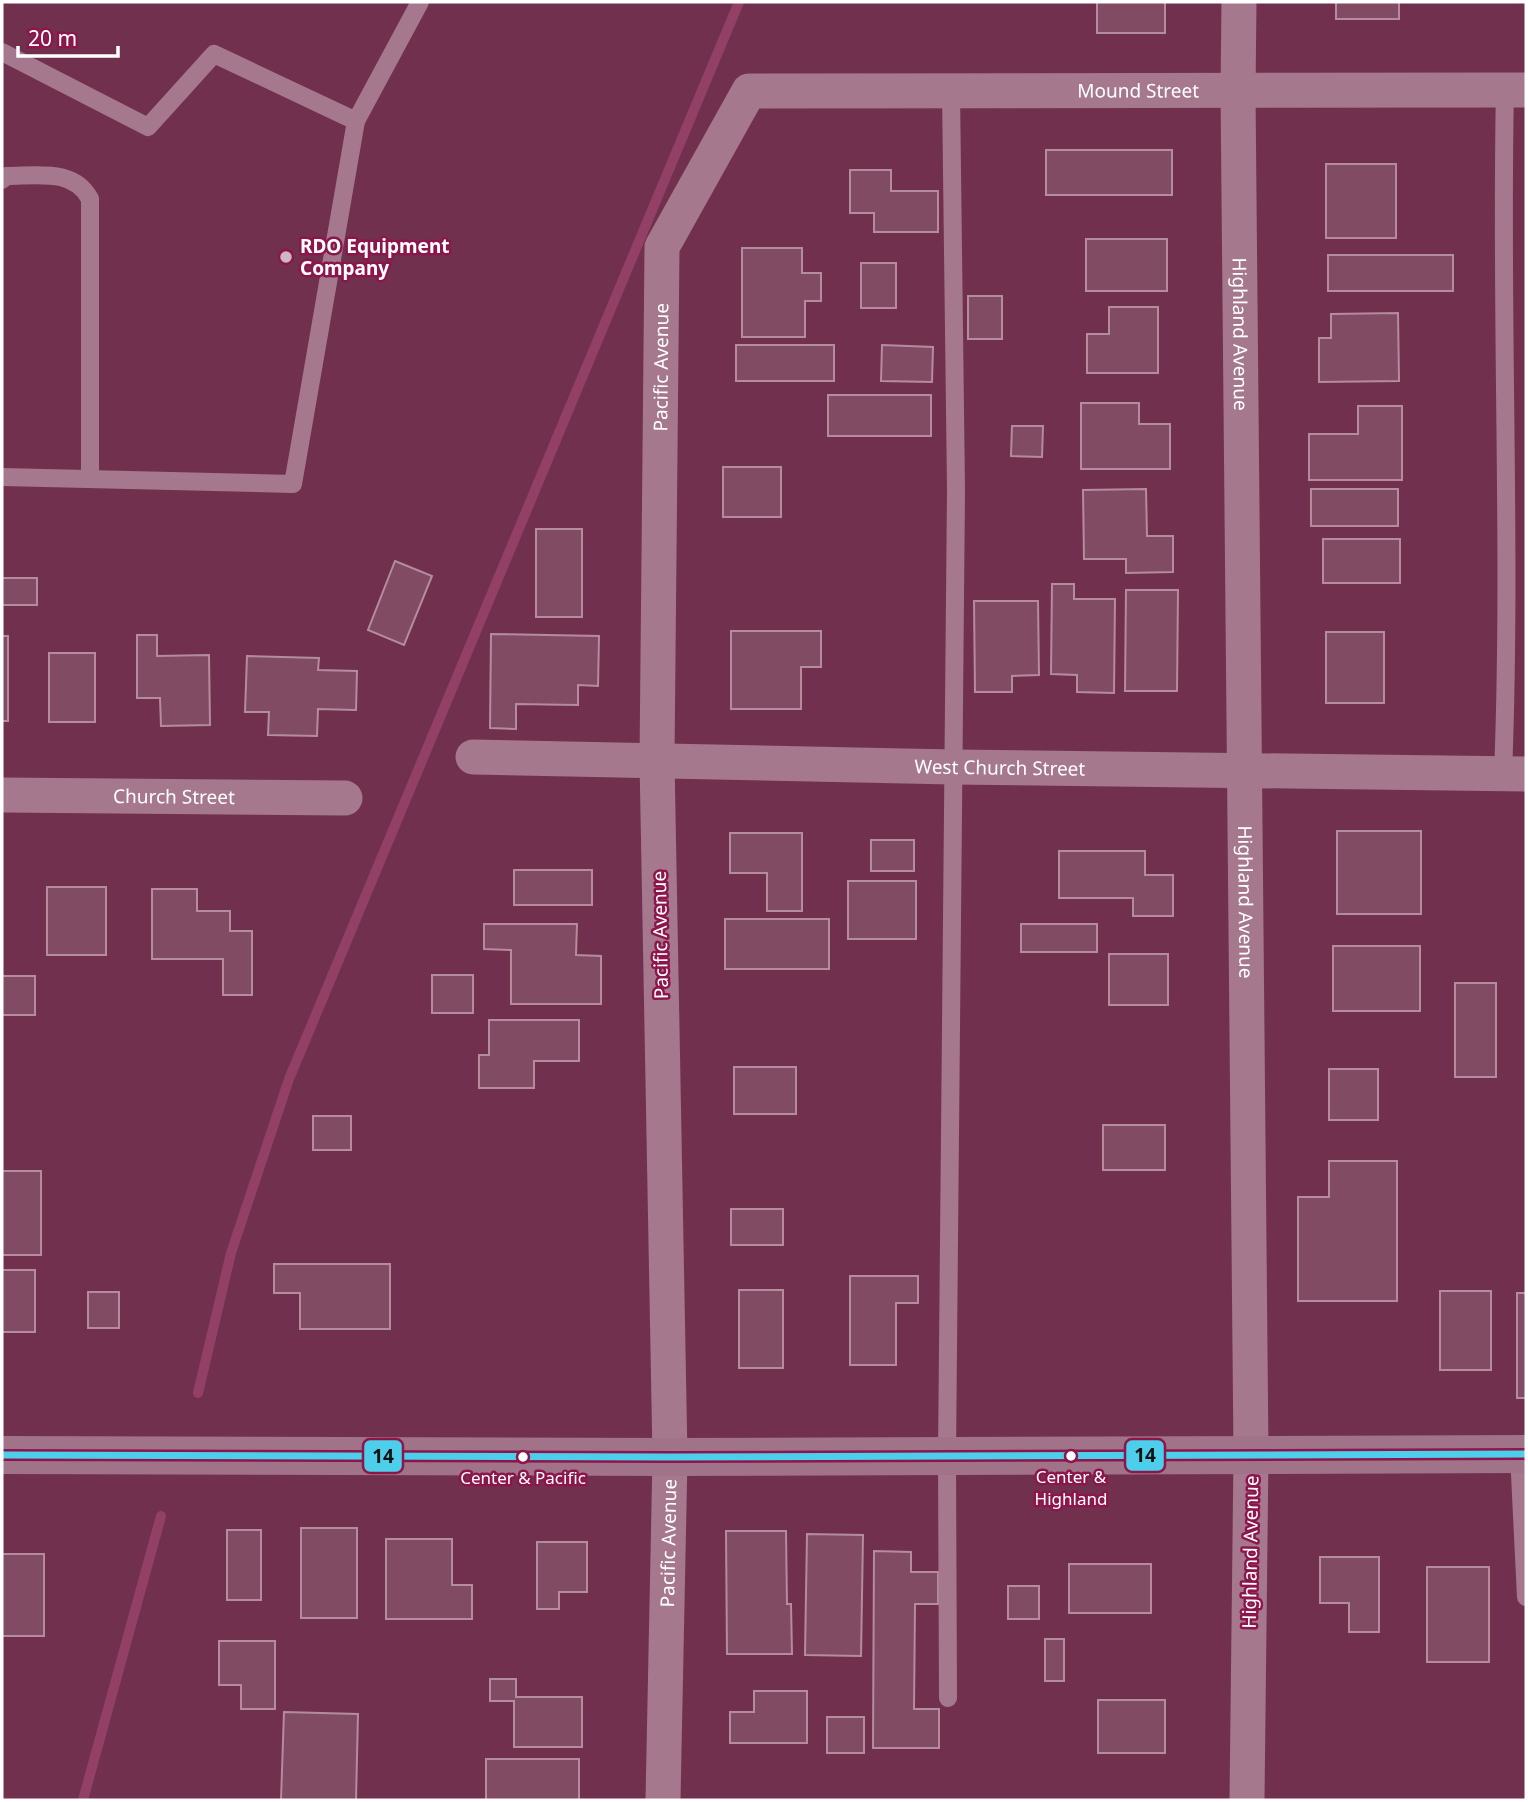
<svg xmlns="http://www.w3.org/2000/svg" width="1528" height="1802" font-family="'Noto Sans',sans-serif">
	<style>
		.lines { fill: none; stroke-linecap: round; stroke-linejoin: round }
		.stream { stroke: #934066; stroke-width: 10 }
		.building { fill: #804b63; stroke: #b48c9e; stroke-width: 2 }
		.service { stroke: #a5788e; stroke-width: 18 }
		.minor { stroke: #a5788e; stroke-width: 35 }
		.secondary { stroke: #a17389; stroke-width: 38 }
		.bus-1-casing { stroke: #8c164c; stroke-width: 12 }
		.bus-1 { stroke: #4dcfeb; stroke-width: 7 }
		.poi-dot { fill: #cdb7c1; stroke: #8c164c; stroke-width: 2.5 }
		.bus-dot { fill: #fff; stroke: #8c164c; stroke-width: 2.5 }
		.labels { text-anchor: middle; stroke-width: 5; stroke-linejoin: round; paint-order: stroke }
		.bus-label { font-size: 17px; fill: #fff; stroke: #8c164c }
		.street-label { font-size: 19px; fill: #fff; stroke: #8c164c }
		.poi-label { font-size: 19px; font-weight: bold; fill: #fff; stroke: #8c164c; text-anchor: start }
		.line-badge { stroke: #8c164c; stroke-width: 2.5 }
		.pale-badge-label { font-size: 19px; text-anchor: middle; font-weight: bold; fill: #111 }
	</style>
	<rect width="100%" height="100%" fill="#71314e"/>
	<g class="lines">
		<g class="stream">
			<polyline points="198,1393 231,1253 289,1079 739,2"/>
			<polyline points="83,1800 161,1516"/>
		</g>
	</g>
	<g class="building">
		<rect x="1097" y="2" width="68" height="31"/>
		<rect x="1336" y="2" width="63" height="17"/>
		<rect x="1046" y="150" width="126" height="45"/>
		<rect x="1326" y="164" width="70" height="74"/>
		<polygon points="850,170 891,170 891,191 938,191 938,232 874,232 874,213 850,213"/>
		<rect x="1086" y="239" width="81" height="52"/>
		<polygon points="742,248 802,248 802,273 821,273 821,301 805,301 805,337 742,337"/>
		<rect x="1328" y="255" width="125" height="36"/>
		<rect x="861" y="263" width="35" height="45"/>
		<rect x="968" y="296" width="34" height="43"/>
		<polygon points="1109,307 1158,307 1158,373 1087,373 1087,334 1109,334"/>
		<polygon points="1398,313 1399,381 1319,382 1319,338 1331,338 1331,314"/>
		<rect x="736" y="345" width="98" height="36"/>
		<polygon points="882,345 933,347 932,382 881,381"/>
		<rect x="828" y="395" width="103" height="41"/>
		<polygon points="1081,403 1139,403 1139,424 1170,424 1170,469 1081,469"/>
		<polygon points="1358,406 1402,406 1402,480 1309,480 1309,434 1358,434"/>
		<polygon points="1012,426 1043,426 1042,457 1011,456"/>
		<rect x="723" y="467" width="58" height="50"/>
		<polygon points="1146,489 1147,536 1173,536 1173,572 1126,573 1126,559 1084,559 1083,490"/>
		<rect x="1311" y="489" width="87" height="37"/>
		<rect x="536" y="529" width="46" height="88"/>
		<rect x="1323" y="539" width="77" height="44"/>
		<polygon points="395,561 432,576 404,645 368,630"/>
		<rect x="2" y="578" width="35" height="27"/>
		<polygon points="1052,584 1074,584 1074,599 1115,599 1114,693 1077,692 1077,675 1051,674"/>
		<polygon points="1126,590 1178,590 1177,691 1125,691"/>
		<polygon points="974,601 1038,601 1039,675 1012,676 1012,692 975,692"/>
		<polygon points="731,631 821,631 821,667 801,667 801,709 731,709"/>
		<rect x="1326" y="632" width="58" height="71"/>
		<polygon points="491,634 599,636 598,686 578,685 578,705 516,704 516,729 490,728"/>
		<polygon points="137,635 157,635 157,656 209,655 210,725 161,726 160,698 137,698"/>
		<rect x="2" y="636" width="6" height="85"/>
		<rect x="49" y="653" width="46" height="69"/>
		<polygon points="247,656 319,658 318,670 357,671 356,710 318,709 317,736 268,735 269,712 245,712"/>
		<rect x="1337" y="831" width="84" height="83"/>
		<polygon points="730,833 802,833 802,911 767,911 767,873 730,873"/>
		<rect x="871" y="840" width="43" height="31"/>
		<polygon points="1059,851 1145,851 1145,875 1173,875 1173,916 1133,916 1133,898 1059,898"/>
		<rect x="514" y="870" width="78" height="35"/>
		<rect x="848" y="881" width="68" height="58"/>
		<rect x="47" y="887" width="59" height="68"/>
		<polygon points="152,889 197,889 197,911 230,911 230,931 252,931 252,995 223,995 223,959 152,959"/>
		<rect x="725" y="919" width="104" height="50"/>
		<polygon points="484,924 577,924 576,955 601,956 601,1004 511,1004 511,950 484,949"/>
		<rect x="1021" y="924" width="76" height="28"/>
		<rect x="1333" y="946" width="87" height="65"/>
		<rect x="1109" y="954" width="59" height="51"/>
		<rect x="432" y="975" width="41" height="38"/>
		<rect x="2" y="976" width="33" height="39"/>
		<rect x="1455" y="983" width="41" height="94"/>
		<polygon points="489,1020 579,1020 579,1061 534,1061 534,1088 479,1088 479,1055 489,1055"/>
		<rect x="734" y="1067" width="62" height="47"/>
		<rect x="1329" y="1069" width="49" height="51"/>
		<rect x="313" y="1116" width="38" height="34"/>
		<rect x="1103" y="1125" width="62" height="45"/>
		<polygon points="1329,1161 1397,1161 1397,1301 1298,1301 1298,1197 1329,1197"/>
		<rect x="2" y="1171" width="39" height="84"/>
		<rect x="731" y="1209" width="52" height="36"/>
		<polygon points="274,1264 390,1264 390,1329 300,1329 300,1293 274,1293"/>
		<rect x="2" y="1270" width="33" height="62"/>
		<polygon points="850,1276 918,1276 918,1303 896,1303 896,1365 850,1365"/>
		<rect x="739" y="1290" width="44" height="78"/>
		<rect x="1440" y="1291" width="51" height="79"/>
		<rect x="88" y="1292" width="31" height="36"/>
		<rect x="1517" y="1293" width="9" height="105"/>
		<rect x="301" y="1528" width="56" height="90"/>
		<rect x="227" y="1530" width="34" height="70"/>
		<polygon points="726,1531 786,1531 787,1604 791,1604 792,1654 727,1654"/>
		<polygon points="807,1534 863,1535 861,1656 805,1655"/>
		<polygon points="386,1539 452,1539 452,1585 472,1585 472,1619 386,1619"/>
		<polygon points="537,1542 587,1542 587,1592 559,1592 559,1609 537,1609"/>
		<polygon points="874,1551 911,1552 911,1572 938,1572 938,1604 915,1604 914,1709 939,1709 939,1748 873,1748"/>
		<rect x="2" y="1554" width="42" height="82"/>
		<polygon points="1320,1557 1379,1557 1379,1632 1349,1632 1349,1603 1320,1603"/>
		<rect x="1069" y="1564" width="82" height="49"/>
		<rect x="1427" y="1567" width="62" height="95"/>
		<rect x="1008" y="1586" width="31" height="33"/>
		<rect x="1045" y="1639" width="19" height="42"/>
		<polygon points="219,1641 275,1641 275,1709 241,1709 241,1685 219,1685"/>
		<polygon points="490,1679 516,1679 516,1697 582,1697 582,1747 514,1747 514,1701 490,1701"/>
		<polygon points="754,1691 807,1691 807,1743 730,1743 730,1712 754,1712"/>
		<rect x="1098" y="1700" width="67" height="53"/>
		<polygon points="284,1712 358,1714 356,1800 281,1800"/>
		<rect x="827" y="1717" width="37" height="36"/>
		<rect x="486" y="1759" width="93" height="41"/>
	</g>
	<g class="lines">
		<g class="service">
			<polyline points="2,52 148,127 214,54 356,121 420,2"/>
			<path d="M2,180L6,176C37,176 74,168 90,199V479"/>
			<polyline points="2,477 293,484 356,121"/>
			<path d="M1503,774C1512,546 1500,318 1505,90"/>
			<polyline points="1519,1454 1526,1597"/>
			<polyline points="948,1698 947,1456 956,490 951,91"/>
		</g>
		<g class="minor">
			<path id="s1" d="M1239,2L1238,91L1251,1454L1247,1800"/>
			<path id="s2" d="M473,757L953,767L1526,774"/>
			<path id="s3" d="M2,795L345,798"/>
			<path id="s4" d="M663,1800L670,1457L657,760L662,247L749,91L1526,90"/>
		</g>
		<polyline class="secondary" points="2,1455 670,1457 1526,1454"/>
		<g class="bus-1-casing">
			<polyline id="bus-1" points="2,1455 670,1457 1526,1454"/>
		</g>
		<use href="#bus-1" class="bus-1"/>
	</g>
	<circle class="poi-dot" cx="286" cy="257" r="7"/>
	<g class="bus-dot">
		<circle cx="1071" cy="1456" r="6"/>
		<circle cx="523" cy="1457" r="6"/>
	</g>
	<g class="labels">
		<g class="bus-label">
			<text x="1071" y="1483">Center &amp;<tspan x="1071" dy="22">Highland</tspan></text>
			<text x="523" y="1484">Center &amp; Pacific</text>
		</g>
		<g class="street-label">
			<text dy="7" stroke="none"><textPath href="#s4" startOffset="2121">Mound Street</textPath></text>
			<text dy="7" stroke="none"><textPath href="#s1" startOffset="332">Highland Avenue</textPath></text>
			<text dy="7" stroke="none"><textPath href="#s4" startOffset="1433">Pacific Avenue</textPath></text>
			<text dy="7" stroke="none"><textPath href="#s2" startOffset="527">West Church Street</textPath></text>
			<text dy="7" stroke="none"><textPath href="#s3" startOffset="172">Church Street</textPath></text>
			<text dy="7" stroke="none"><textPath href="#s1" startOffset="900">Highland Avenue</textPath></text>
			<text transform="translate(660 935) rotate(-91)" y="7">Pacific Avenue</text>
			<text dy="7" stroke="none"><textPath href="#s4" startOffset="257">Pacific Avenue</textPath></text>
			<text transform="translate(1250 1552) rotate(-89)" y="7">Highland Avenue</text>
		</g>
		<g class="poi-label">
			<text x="300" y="253">RDO Equipment<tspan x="300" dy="22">Company</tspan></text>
		</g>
	</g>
	<g class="line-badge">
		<rect x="1125" y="1439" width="40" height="33" rx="7" fill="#4dcfeb"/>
		<rect x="363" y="1439" width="40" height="34" rx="7" fill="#4dcfeb"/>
	</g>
	<g class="pale-badge-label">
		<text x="1145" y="1462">14</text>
		<text x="383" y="1463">14</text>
	</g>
	<rect width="1528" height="1802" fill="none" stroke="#ffffff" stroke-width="7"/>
	<path d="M18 46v10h100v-10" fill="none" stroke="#ffffff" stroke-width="3.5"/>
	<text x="28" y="46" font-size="21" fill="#ffffff" stroke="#8c164c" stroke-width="5" paint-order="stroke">20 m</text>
</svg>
